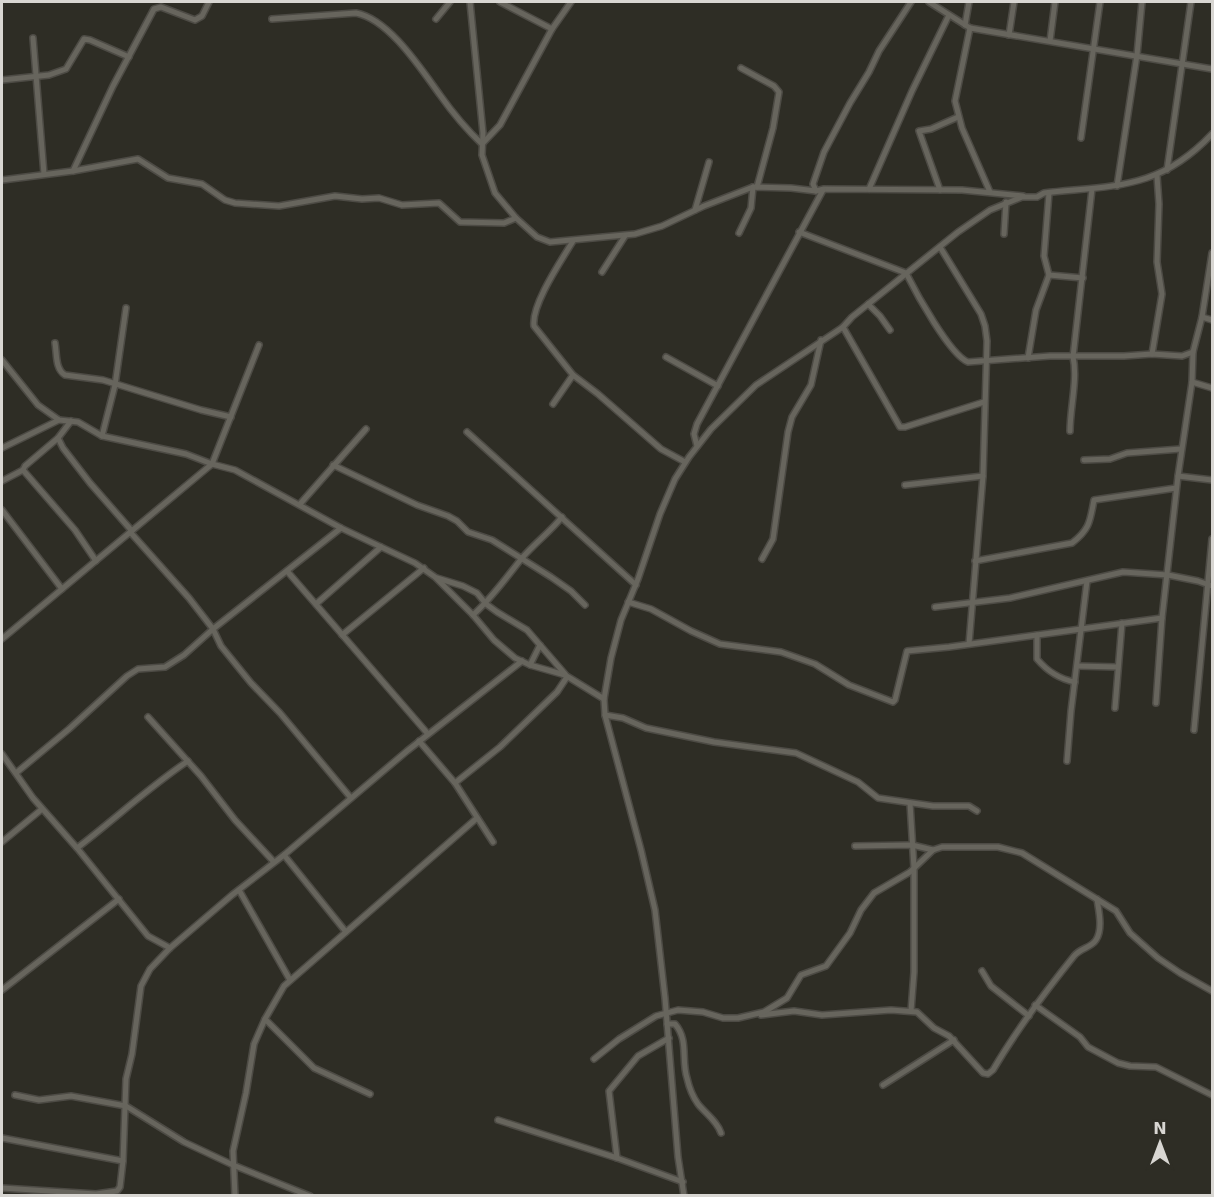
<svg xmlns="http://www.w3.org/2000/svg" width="1214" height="1197" font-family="'DejaVu Sans',sans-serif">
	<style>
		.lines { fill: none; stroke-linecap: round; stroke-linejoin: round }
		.minor-casing { stroke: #4d4b45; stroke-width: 8 }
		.minor { stroke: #67655d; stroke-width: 5 }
	</style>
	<rect width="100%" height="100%" fill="#2e2d25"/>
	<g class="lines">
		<g class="minor-casing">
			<g id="minor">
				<polyline points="470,2 483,133 482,155 495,193 516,218 537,237 550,242 635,234 662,226 704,206 753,187 791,188 816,191 824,189 962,190 1023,196"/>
				<polyline points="500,2 552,29"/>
				<polyline points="929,2 970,28 1212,69"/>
				<path d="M272,19L356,13C389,19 421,69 440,95C452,112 467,130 482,144L500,125L552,29L571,2"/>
				<polyline points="436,19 450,2"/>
				<polyline points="965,25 969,2"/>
				<polyline points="970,28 955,101 962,128 990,192"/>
				<polyline points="1009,35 1014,2"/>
				<polyline points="33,38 44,174"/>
				<polyline points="1050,41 1055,2"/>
				<polyline points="741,68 774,86 779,92 773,128 757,187"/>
				<polyline points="2,80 49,75 66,69 84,39 90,40 129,57"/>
				<polyline points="1081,138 1100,2"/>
				<polyline points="1167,170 1191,2"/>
				<polyline points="73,171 113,86 154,9 161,7 195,20 202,16 209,2"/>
				<polyline points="2,180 73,171 138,159 168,178 202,184 225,200 235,203 279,206 335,196 362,199 379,198 402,205 439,203 460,222 504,223 516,218"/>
				<polyline points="1117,186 1137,55 1142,2"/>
				<polyline points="869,189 912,91 949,15"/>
				<polyline points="940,190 919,131 931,129 958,117"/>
				<polyline points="816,191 813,184 824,152 850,103 869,72 879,51 911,2"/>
				<polyline points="695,210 709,162"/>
				<path d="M799,232L906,273C916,293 950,355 968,362L1050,356H1124L1152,354L1182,356L1193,352"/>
				<polyline points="739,233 751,208 753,187"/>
				<polyline points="1004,234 1006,202"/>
				<path d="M573,241C561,261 531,305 534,326L573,375L598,394L661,449L685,462"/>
				<polyline points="940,247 981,314 985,326 987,341 983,476 969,644"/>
				<polyline points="602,272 625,236"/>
				<polyline points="1049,275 1083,278"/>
				<polyline points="868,304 880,316 890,330"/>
				<polyline points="1202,317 1212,320"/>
				<polyline points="843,327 900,427 905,427 984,402"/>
				<path d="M55,343C57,354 55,369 65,375L103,380L201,410L231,417"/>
				<polyline points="1152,354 1162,294 1157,262 1159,204 1157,176"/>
				<polyline points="666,357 718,386"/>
				<polyline points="1028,358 1036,310 1049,275 1044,256 1049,193"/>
				<polyline points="2,360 38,405 59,420 78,422 102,436 186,454 212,464 235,470 341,528 415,563 435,577 473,615 494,640 515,658 530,665 565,675 604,699"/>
				<polyline points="1192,382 1212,388"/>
				<polyline points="553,404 573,375"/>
				<path d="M1070,431C1070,408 1078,378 1073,357L1092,189"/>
				<polyline points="467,432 636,585"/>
				<polyline points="102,436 115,385 126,308"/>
				<polyline points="58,438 63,448 90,483 132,531"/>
				<polyline points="697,446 694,434 697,424 823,190"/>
				<polyline points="2,448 59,420"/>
				<polyline points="1084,460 1110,459 1127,453 1181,449"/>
				<polyline points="333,465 417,505 448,516 457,521 468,532 492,540 551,577 571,591 585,605"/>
				<polyline points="23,470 75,530 96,561"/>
				<polyline points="1178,476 1212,480"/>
				<polyline points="2,481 23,470 25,466 58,438 71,421"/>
				<polyline points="905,485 983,476"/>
				<polyline points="300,504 366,429"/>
				<polyline points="2,510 62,589"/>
				<polyline points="131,533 189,598 213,629 221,646 251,683 280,713 351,798"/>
				<polyline points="762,559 773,539 788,432 792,417 811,385 821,340"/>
				<path d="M975,561L1072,543C1090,529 1090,521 1094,500L1176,488"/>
				<polyline points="287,571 428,734"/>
				<polyline points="437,578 463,586 477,593 486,604 497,612 527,630 565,674"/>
				<polyline points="628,602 651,609 691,631 720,644 781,652 815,664 849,685 893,702 895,700 907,651 949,647 1162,618"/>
				<polyline points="316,604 381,547"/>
				<polyline points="935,607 1010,598 1123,572 1168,575 1198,581 1212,586"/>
				<path d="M473,615C492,598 506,578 522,558C535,543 550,532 562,517"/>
				<polyline points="342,635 424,568"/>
				<path d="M1037,635V659C1048,672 1059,679 1075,682"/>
				<polyline points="2,639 212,464 259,345"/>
				<polyline points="530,665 540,645"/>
				<polyline points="1077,666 1118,667"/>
				<polyline points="1156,703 1162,618 1178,476 1192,382 1193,352 1202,317 1212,253"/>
				<polyline points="1115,708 1122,623"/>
				<polyline points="605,715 623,718 646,728 714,742 796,753 858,782 878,798 933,806 969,806 977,811"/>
				<polyline points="148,717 201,776 235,820 274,862"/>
				<polyline points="1194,730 1212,539"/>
				<polyline points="419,741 455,783 493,842"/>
				<polyline points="2,754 33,798 77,848 148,936 170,948"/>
				<polyline points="1067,761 1071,711 1087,581"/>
				<polyline points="16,773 69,729 127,676 138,669 165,667 184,655 213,629 341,528"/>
				<polyline points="455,783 500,747 557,692 567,677"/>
				<polyline points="910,803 914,868 914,972 911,1011"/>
				<polyline points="2,842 42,809"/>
				<polyline points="855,846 912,845 933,850"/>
				<path d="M77,848C115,819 149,787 188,761"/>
				<polyline points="284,855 346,932"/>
				<polyline points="239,890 290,980"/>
				<polyline points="982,971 991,986 1029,1016"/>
				<polyline points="2,990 119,899"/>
				<polyline points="1035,1005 1080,1037 1088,1047 1118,1063 1130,1066 1156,1067 1212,1095"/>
				<path d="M761,1015L794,1011L822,1015L891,1010L917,1012L934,1028L949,1036L983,1073L988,1074L993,1070C1017,1029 1045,992 1074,956C1080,948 1091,948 1096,940C1103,929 1099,912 1097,899"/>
				<polyline points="265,1019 314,1068 370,1094"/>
				<path d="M667,1024H675C689,1040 681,1060 687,1078C689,1087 693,1097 698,1104C706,1114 717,1121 721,1133"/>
				<polyline points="594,1059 619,1039 656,1016 678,1010 703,1012 723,1018 738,1018 764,1012 787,998 801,975 826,966 850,933 861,910 874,893 910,872 933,850 942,847 998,847 1022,853 1116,911 1130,933 1158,958 1180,973 1212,991"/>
				<polyline points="883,1085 954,1040"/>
				<polyline points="15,1095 39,1100 71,1096 126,1106 184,1142 233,1165 310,1196"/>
				<polyline points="498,1120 617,1158 683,1182"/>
				<polyline points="2,1138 123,1161"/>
				<polyline points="617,1158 609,1091 638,1056 669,1038"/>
				<polyline points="2,1188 96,1194 117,1191 120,1187 123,1161 126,1079 132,1054 141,986 150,969 170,948 232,895 284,855 407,751 522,661"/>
				<polyline points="235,1196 233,1151 246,1093 254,1044 265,1019 284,986 477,818"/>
				<path d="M684,1196L678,1157L665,998L655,910L641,850L605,715L604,699L611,658L621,620L638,579L660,514L675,479L689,457L711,429L756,385L843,327L852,317L958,232L990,210L1022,197H1037L1044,193C1115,185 1159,190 1212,134"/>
			</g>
		</g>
		<use href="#minor" class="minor"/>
	</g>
	<rect width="1214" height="1197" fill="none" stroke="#d8d6d2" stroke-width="6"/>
	<g transform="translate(1160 1143)" stroke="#2e2d25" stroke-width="4.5" paint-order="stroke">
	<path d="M0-4.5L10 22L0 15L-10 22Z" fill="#d8d6d2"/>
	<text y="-9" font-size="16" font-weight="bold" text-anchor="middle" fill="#d8d6d2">N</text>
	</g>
</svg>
